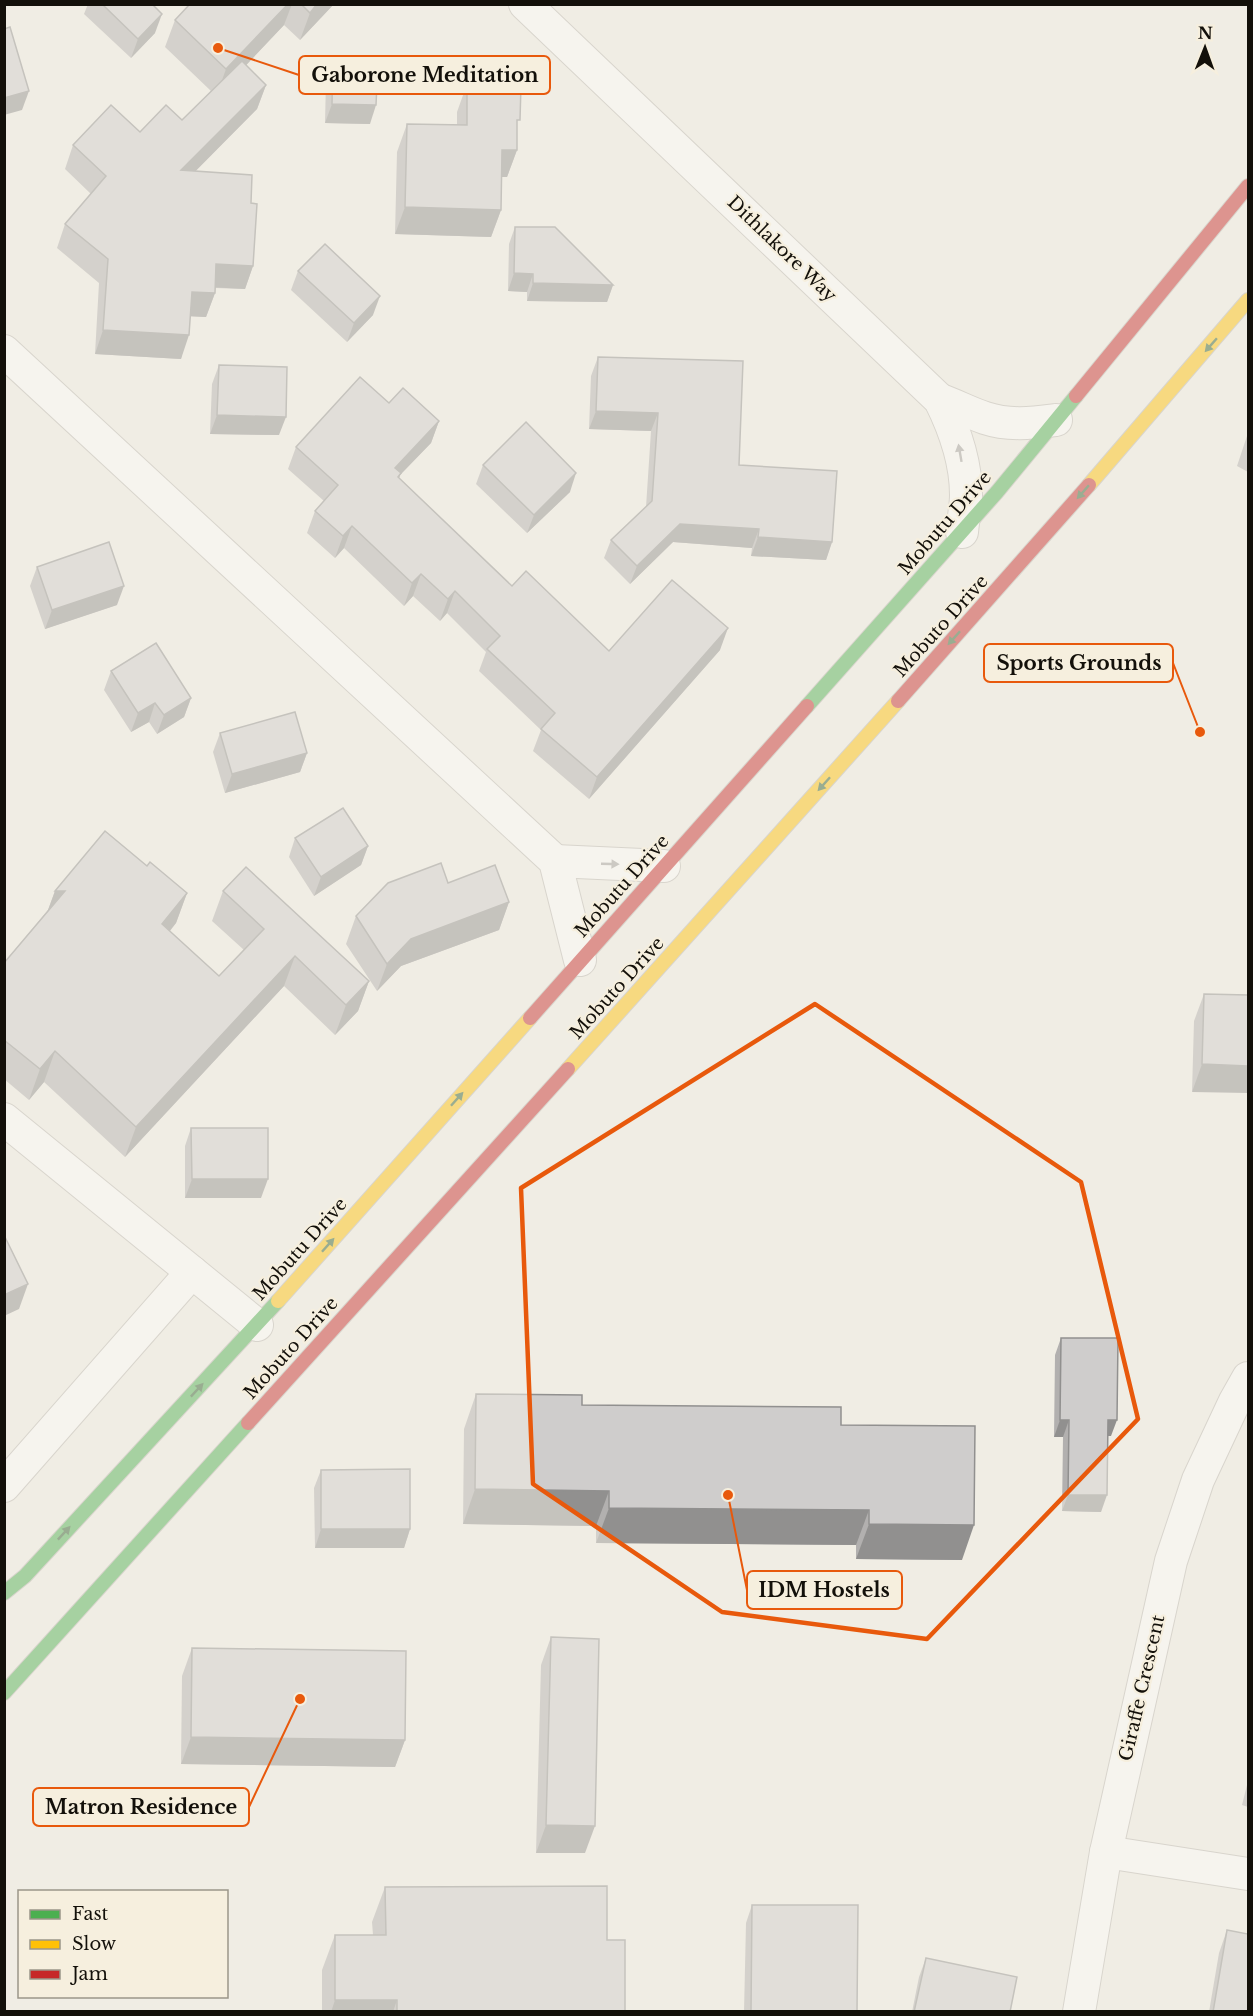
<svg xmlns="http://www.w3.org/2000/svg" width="1253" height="2016" font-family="'Libre Baskerville',serif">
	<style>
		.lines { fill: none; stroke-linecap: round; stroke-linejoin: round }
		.street-casing { stroke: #bbb8b1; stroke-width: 34 }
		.fast-casing { stroke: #bbb8b1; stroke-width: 16 }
		.slow-casing { stroke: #bbb8b1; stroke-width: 16 }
		.jam-casing { stroke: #bbb8b1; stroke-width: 16 }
		.street { stroke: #fdfcfb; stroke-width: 32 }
		.fast { stroke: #4caf50; stroke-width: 14 }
		.slow { stroke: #ffc107; stroke-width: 14 }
		.jam { stroke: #c62828; stroke-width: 14 }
		.wall { fill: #b2b0af }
		.shaded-wall { fill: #91908f }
		.building { fill: #cfcdcc; stroke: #91908f; stroke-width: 1.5 }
		.oneway { fill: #30602d }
		.oneway2 { fill: #9f9e9b }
		.marked { fill: none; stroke: #e8590c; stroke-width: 4.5; stroke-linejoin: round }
		.labels { text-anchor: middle; stroke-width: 4.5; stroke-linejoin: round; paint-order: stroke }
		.street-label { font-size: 18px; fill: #13100a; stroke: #f6efde }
		.leader { fill: none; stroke: #e8590c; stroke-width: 2 }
		.callout-dot { fill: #e8590c; stroke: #f6efde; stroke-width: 2 }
		.callout { fill: #f6efde; stroke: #e8590c; stroke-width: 2 }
		.callout-label { font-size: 20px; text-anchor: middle; font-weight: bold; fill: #13100a }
	</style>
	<rect width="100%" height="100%" fill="#f0ede4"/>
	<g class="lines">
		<g class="street-casing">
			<g id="street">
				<path d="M525,4L940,400C955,430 966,461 966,495C966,507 963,520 962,532"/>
				<polyline points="4,351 555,861 580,960"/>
				<path d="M940,400C955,405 970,413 985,418C1009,426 1032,423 1056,420"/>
				<polyline points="555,861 664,866"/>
				<polyline points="4,1119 257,1325"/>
				<polyline points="4,1486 192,1272"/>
				<polyline points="1106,1852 1248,1874"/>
				<polyline points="1079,2012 1106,1852 1171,1561 1198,1480 1235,1401 1248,1378"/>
			</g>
		</g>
		<g class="fast-casing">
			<g id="fast">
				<polyline points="807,706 997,492 1076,396"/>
				<polyline points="4,1593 25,1576 278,1301"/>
				<polyline points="4,1693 248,1423"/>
			</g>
		</g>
		<g class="slow-casing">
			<g id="slow">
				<polyline points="1089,485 1248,300"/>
				<polyline points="568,1069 898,701"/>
				<polyline points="278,1301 530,1018"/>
			</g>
		</g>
		<g class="jam-casing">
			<g id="jam">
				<polyline points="1076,396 1248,186"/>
				<polyline points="898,701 1089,485"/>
				<polyline points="530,1018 807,706"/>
				<polyline points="248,1423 568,1069"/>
			</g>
		</g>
		<use href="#street" class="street"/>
		<use href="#fast" class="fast"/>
		<use href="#slow" class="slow"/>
		<use href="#jam" class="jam"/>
	</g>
	<g class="wall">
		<polygon points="88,4 152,4 155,33 131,58 84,14"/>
		<polygon points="190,4 334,4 300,40 284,25 246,65 266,85 257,109 195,171 251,203 253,266 245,289 215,288 215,293 206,317 190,316 181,359 95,354 99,283 57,248 65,224 91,194 65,169 73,145 140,132 182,120 211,91 165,47 175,20"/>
		<polygon points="333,61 370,124 325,123 326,80"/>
		<polygon points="467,84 517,128 517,150 507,177 501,177 501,210 491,237 395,234 397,152 407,124 457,125 457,112"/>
		<polygon points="515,227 613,285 607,302 527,301 527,292 508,291 509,244"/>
		<polygon points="298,271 373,315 347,342 291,290"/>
		<polygon points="598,357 739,465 832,542 826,560 751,556 752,548 673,542 630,584 604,558 611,540 646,507 651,431 589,429 591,376"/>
		<polygon points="219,365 279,435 210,434 212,384"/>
		<polygon points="389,403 439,421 431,443 400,475 399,478 512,586 609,651 720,650 589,799 533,751 541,730 479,671 486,652 447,613 440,621 413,596 404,606 344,548 335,558 307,533 315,511 324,501 288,469 296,447"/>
		<polygon points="1248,433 1248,472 1237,466"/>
		<polygon points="483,465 570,492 527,533 476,484"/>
		<polygon points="37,567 117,605 45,629 30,586"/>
		<polygon points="111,671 191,698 184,717 157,734 149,722 131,732 104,690"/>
		<polygon points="220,733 307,753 300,772 225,793 213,752"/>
		<polygon points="295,838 368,846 361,865 314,896 289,857"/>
		<polygon points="147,866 187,893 176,923 170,931 219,976 244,950 212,921 223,891 369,981 358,1011 335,1035 284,986 125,1157 44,1082 29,1100 4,1079 4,963 48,910 55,891"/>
		<polygon points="448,883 509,902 499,930 401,966 377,991 346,944 356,916"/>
		<polygon points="1204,994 1248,995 1192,1092 1194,1021"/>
		<polygon points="191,1128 261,1198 185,1198 185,1146"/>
		<polygon points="1061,1338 1111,1436 1108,1436 1101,1512 1062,1511 1063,1437 1054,1437 1055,1355"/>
		<polygon points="476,1394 582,1405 841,1425 962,1560 856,1559 856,1545 596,1543 596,1526 463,1524 464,1429"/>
		<polygon points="321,1470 410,1529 404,1548 315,1548 314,1488"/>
		<polygon points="551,1637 585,1853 536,1853 541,1665"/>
		<polygon points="192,1648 405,1740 395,1767 181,1764 182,1676"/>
		<polygon points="1248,1781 1248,1807 1242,1805"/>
		<polygon points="385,1887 607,1940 625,2012 322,2012 322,1970 335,1935 373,1935 372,1922"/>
		<polygon points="752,1905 857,2012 744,2012 746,1923"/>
		<polygon points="1227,1930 1248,2012 1209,2012 1219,1953"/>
		<polygon points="926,1958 1010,2012 912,2012 919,1977"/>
	</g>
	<g class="shaded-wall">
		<polygon points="288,4 292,4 284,25 216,97 226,69"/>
		<polygon points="317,4 334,4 300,40 310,13"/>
		<polygon points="162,14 155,33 131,58 138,39"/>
		<polygon points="266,85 257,109 173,194 181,170"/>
		<polygon points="29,91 22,110 4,115 4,98"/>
		<polygon points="332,104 376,105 370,124 325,123"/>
		<polygon points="502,150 517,150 507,177 492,177"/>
		<polygon points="405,207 501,210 491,237 395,234"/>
		<polygon points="216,264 253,266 245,289 208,287"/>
		<polygon points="514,273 533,274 527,292 508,291"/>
		<polygon points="533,283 613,285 607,302 527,301"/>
		<polygon points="192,292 215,293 206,317 183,316"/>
		<polygon points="380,296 373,315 347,342 354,323"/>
		<polygon points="103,330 189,335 181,359 95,354"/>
		<polygon points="596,411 658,413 651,431 589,429"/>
		<polygon points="217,415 286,417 279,435 210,434"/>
		<polygon points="439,421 431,443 400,475 393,495 395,468"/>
		<polygon points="576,473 570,492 527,533 534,515"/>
		<polygon points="680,524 759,529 752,548 673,542 630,584 637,566"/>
		<polygon points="352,526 344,548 335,558 343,536"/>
		<polygon points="758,537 832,542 826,560 751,556"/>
		<polygon points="421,574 413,596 404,606 412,583"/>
		<polygon points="124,586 117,605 45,629 52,610"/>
		<polygon points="455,591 447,613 440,621 448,599"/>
		<polygon points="728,628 720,650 589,799 597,777"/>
		<polygon points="191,698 184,717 157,734 164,715"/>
		<polygon points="155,703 149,722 131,732 138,713"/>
		<polygon points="307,753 300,772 225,793 232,774"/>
		<polygon points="368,846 361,865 314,896 321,877"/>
		<polygon points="55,891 65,891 44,921"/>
		<polygon points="187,893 176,923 151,954 162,924"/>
		<polygon points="509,902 499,930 401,966 377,991 387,964 411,939"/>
		<polygon points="295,956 284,986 125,1157 136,1127"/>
		<polygon points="369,981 358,1011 335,1035 346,1005"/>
		<polygon points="55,1051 44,1082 29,1100 40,1069"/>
		<polygon points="1202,1064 1248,1066 1248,1093 1192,1092"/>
		<polygon points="192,1179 268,1179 261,1198 185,1198"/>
		<polygon points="28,1284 19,1309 4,1316 4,1295"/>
		<polygon points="1060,1420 1069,1420 1063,1437 1054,1437"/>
		<polygon points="1108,1420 1117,1420 1111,1436 1102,1436"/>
		<polygon points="475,1489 609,1491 596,1526 463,1524"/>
		<polygon points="1068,1495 1107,1495 1101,1512 1062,1511"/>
		<polygon points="609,1508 869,1510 856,1545 596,1543"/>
		<polygon points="869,1524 974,1525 962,1560 856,1559"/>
		<polygon points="321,1529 410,1529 404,1548 315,1548"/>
		<polygon points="191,1737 405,1740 395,1767 181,1764"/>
		<polygon points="546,1825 595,1826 585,1853 536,1853"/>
		<polygon points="335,2000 397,2000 393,2012 331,2012"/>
	</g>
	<g class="building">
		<polygon points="102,4 152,4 162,14 138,39"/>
		<polygon points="190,4 288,4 226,69 175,20"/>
		<polygon points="301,4 317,4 310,13"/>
		<polygon points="10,27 29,91 4,98 4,29"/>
		<polygon points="242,61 266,85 181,170 252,175 251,203 257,204 253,266 216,264 215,293 192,292 189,335 103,330 108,259 65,224 106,176 73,145 111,105 140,132 166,105 182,120"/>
		<polygon points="333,61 378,62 376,105 332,104"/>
		<polygon points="467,84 521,85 520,120 517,120 517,150 502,150 501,210 405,207 407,124 467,125"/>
		<polygon points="515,227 555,227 613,285 533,283 533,274 514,273"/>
		<polygon points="325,244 380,296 354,323 298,271"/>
		<polygon points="598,357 743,361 739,465 837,471 832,542 758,537 759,529 680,524 637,566 611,540 652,501 658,413 596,411"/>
		<polygon points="219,365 287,367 286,417 217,415"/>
		<polygon points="360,377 389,403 403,388 439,421 395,468 401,473 398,477 512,586 526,571 609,651 672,580 728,628 597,777 541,729 555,713 487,649 500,636 455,591 448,599 421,574 412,583 352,526 343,536 315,511 338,485 296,447"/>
		<polygon points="526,422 576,473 534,515 483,465"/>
		<polygon points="109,542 124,586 52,610 37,567"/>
		<polygon points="156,643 191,698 164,715 155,703 138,713 111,671"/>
		<polygon points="295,712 307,753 232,774 220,733"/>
		<polygon points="343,808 368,846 321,877 295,838"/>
		<polygon points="105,831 147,866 150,862 187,893 162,924 219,976 264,929 223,891 246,867 369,981 346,1005 295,956 136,1127 55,1051 40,1069 4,1040 4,963 65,891 55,891"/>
		<polygon points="441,863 448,883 495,865 509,902 411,939 387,964 356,916 388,883"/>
		<polygon points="1204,994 1248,995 1248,1066 1202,1064"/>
		<polygon points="191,1128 268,1128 268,1179 192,1179"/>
		<polygon points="4,1235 28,1284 4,1295"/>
		<polygon points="1061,1338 1118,1338 1117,1420 1108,1420 1107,1495 1068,1495 1069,1420 1060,1420"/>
		<polygon points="476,1394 582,1395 582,1405 841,1407 841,1425 975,1426 974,1525 869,1524 869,1510 609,1508 609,1491 475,1489"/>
		<polygon points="410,1469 410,1529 321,1529 321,1470"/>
		<polygon points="551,1637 599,1639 595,1826 546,1825"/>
		<polygon points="192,1648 406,1651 405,1740 191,1737"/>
		<polygon points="607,1886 607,1940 625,1940 625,2012 397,2012 397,2000 335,2000 335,1935 386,1935 385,1887"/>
		<polygon points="752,1905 858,1905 857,2012 751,2012"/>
		<polygon points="1227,1930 1248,1934 1248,2012 1213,2012"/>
		<polygon points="926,1958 1017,1977 1010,2012 914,2012"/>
	</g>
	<defs><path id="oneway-solid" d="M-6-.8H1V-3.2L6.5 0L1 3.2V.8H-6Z" transform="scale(1.5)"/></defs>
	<g class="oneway">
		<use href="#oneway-solid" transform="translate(1211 345) rotate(131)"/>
		<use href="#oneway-solid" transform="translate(1083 492) rotate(131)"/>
		<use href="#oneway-solid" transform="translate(954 638) rotate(132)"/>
		<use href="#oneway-solid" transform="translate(824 784) rotate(132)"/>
		<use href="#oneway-solid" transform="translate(457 1099) rotate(-48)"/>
		<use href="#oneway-solid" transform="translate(328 1245) rotate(-48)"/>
		<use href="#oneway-solid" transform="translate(197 1390) rotate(-47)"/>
		<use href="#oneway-solid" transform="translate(64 1533) rotate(-47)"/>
	</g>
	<g class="oneway2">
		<use href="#oneway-solid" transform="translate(960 453) rotate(-100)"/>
		<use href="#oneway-solid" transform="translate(610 864) rotate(2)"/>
	</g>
	<path d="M0 0H1253V2016H0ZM815,1004L1081,1182L1138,1419L927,1639L722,1612L533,1484L521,1188Z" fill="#f0ede4" fill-opacity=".55" fill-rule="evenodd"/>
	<path class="marked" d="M815,1004L1081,1182L1138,1419L927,1639L722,1612L533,1484L521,1188Z"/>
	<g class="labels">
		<g class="street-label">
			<text transform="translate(782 249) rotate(44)" y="6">Dithlakore Way</text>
			<text transform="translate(945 523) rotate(-49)" y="6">Mobutu Drive</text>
			<text transform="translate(941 626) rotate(-48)" y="6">Mobuto Drive</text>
			<text transform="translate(622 886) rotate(-48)" y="6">Mobutu Drive</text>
			<text transform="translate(617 988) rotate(-48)" y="6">Mobuto Drive</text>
			<text transform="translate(300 1249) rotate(-48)" y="6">Mobutu Drive</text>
			<text transform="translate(291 1348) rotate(-48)" y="6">Mobuto Drive</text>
			<text transform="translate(1142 1688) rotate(-77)" y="6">Giraffe Crescent</text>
		</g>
	</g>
	<path class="leader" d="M218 48L299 75M1200 732L1173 663M728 1495L747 1590M300 1699L249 1807"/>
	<g class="callout-dot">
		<circle cx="218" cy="48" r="6"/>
		<circle cx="1200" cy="732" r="6"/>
		<circle cx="728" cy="1495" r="6"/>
		<circle cx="300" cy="1699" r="6"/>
	</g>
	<g class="callout">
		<rect x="299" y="56" width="251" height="38" rx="6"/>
		<rect x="984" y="644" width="189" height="38" rx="6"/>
		<rect x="747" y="1571" width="155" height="38" rx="6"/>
		<rect x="33" y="1788" width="216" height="38" rx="6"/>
	</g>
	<g class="callout-label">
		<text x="425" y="82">Gaborone Meditation</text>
		<text x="1079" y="670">Sports Grounds</text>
		<text x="824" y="1597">IDM Hostels</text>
		<text x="141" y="1814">Matron Residence</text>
	</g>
	<rect width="1253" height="2016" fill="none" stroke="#13100a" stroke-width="12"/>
	<rect x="18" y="1890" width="210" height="108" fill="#f6efde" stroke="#9b9689" stroke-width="1.5"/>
	<rect x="30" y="1910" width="30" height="9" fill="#4caf50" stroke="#9b9689" stroke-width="1.5"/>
	<text x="72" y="1920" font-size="18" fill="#13100a">Fast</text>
	<rect x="30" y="1940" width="30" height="9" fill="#ffc107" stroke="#9b9689" stroke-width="1.5"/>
	<text x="72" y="1950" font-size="18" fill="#13100a">Slow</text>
	<rect x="30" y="1970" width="30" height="9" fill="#c62828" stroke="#9b9689" stroke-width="1.5"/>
	<text x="72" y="1980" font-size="18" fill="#13100a">Jam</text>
	<g transform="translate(1205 48) rotate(1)" stroke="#f6efde" stroke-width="4.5" paint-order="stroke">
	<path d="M0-4.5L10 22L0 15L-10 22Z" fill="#13100a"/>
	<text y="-9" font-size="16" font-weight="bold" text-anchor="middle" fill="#13100a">N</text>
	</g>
</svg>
